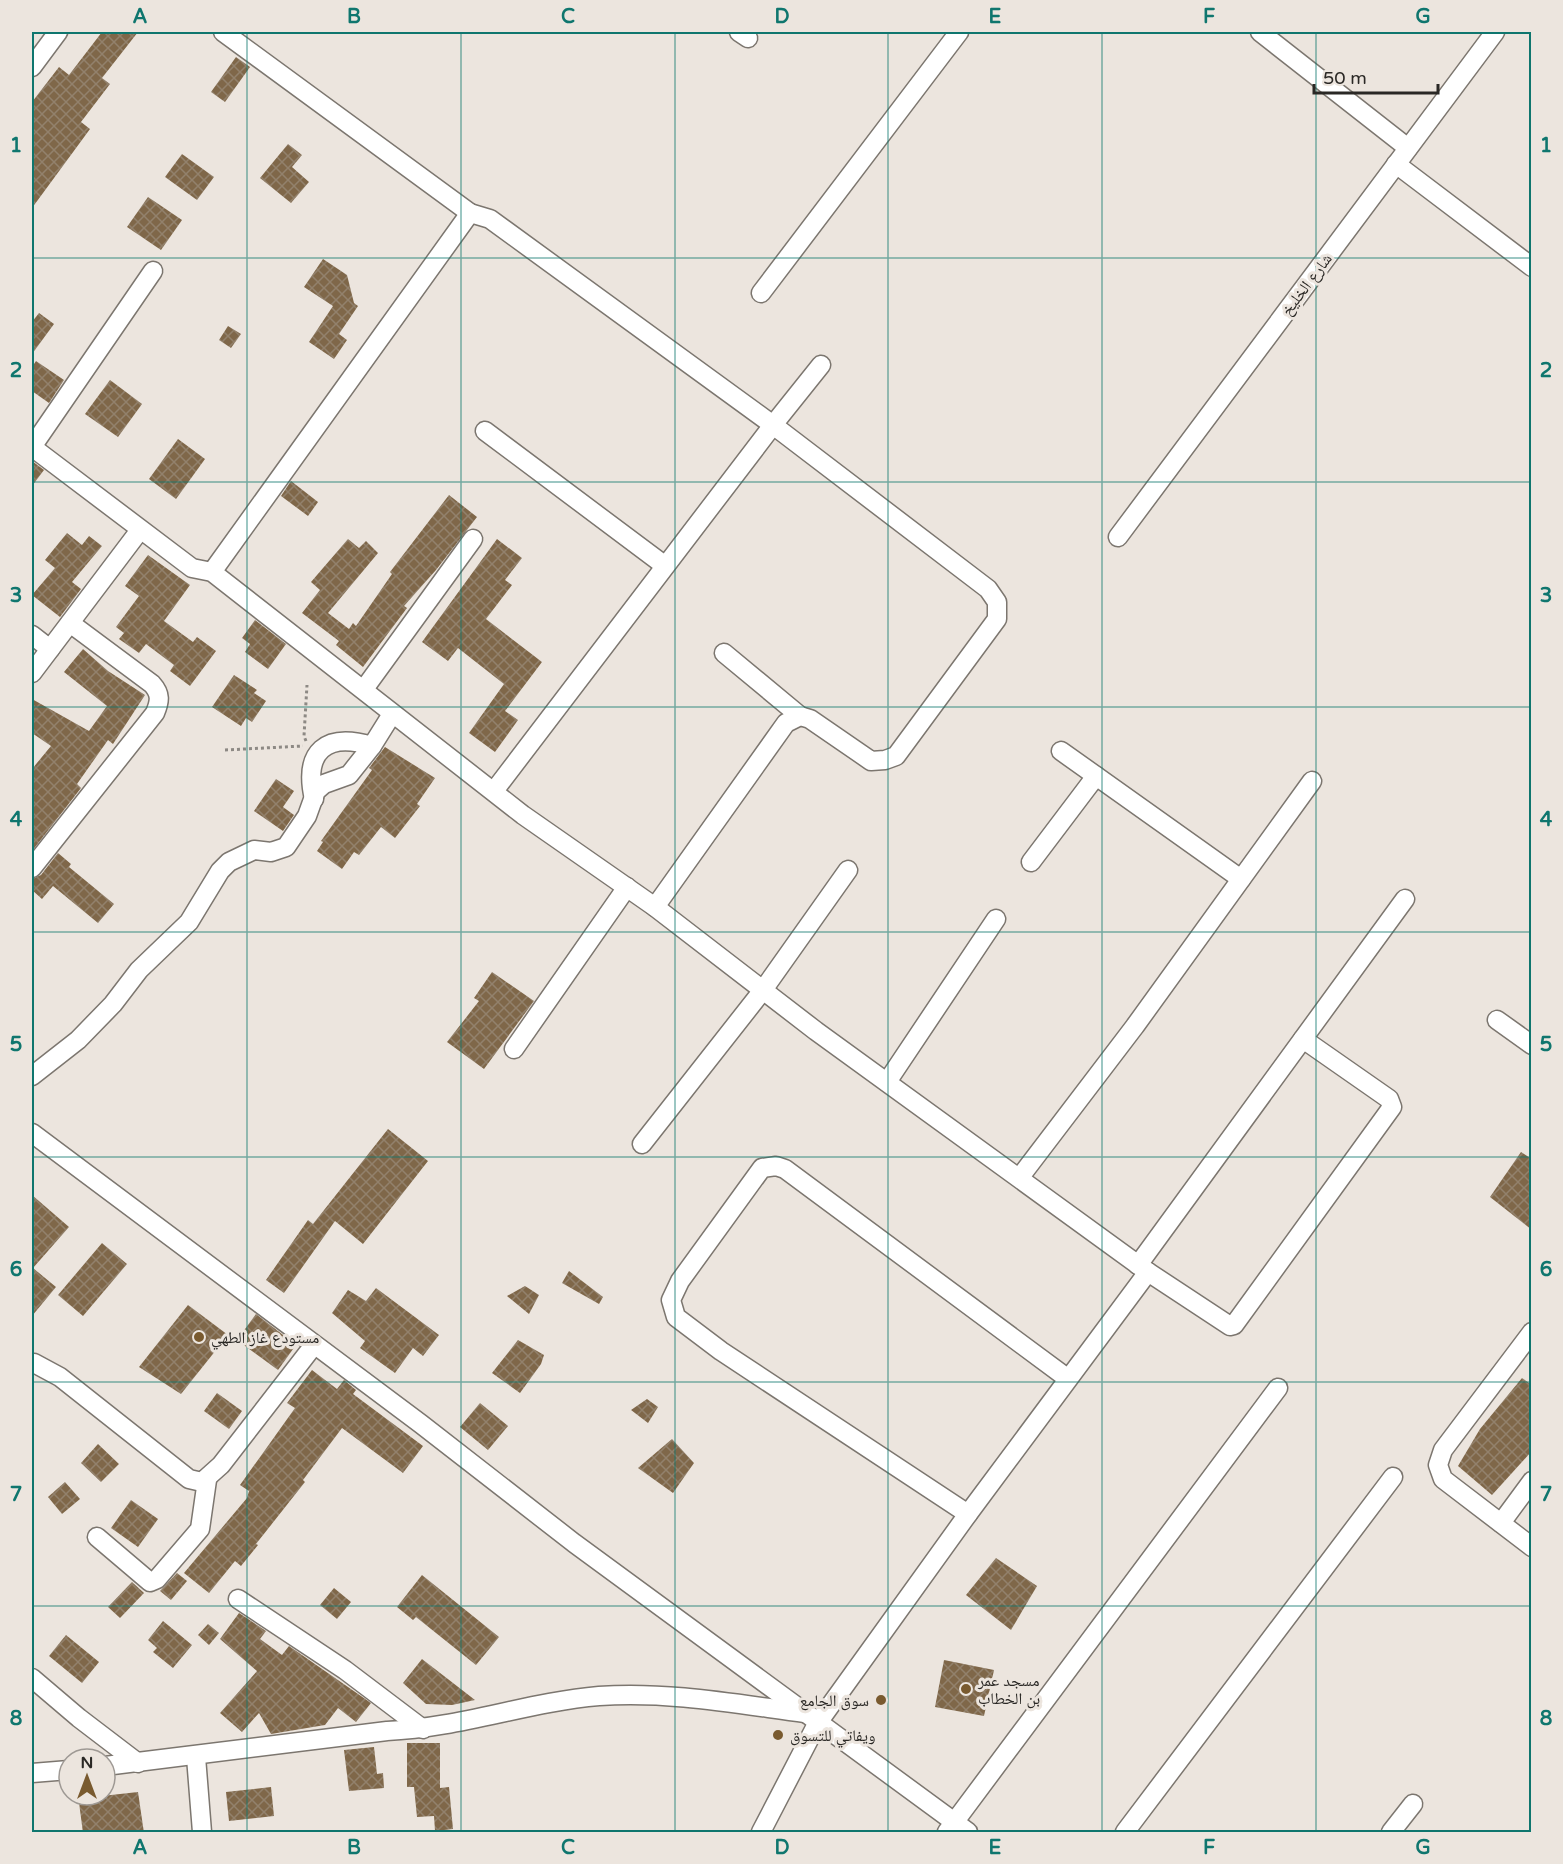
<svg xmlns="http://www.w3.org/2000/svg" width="1563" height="1864" font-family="'Varela Round','Noto Naskh Arabic',sans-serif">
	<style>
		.building { fill: url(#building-cross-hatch) }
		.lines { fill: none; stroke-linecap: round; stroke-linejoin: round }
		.minor-casing { stroke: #7c766f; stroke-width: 21 }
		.path { stroke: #8d8984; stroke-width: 3; stroke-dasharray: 3 3; stroke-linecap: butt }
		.minor { stroke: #fff; stroke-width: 18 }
		.grid { fill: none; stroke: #0f766e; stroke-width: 1.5; stroke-opacity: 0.55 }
		.poi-dot { fill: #795a2f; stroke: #ece5de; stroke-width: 2 }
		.labels { text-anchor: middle; stroke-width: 6; stroke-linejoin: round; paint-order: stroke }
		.street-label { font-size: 16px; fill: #2a2825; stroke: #ece5de }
		.poi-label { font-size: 16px; fill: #2a2825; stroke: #ece5de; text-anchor: start }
		.neatline { fill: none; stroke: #0f766e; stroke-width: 2 }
		.grid-label { font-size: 20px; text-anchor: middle; font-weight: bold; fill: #0f766e }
	</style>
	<defs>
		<pattern id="building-cross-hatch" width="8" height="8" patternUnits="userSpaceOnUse" patternTransform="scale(1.5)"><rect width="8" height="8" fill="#7f6749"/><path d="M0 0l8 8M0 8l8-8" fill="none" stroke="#92816c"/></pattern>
	</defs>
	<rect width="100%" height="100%" fill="#ece5de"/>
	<g class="building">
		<polygon points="102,32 138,32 102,78 110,84 81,122 90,129 32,208 32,102 59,67 69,75"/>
		<polygon points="236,57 250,67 225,102 211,92"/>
		<polygon points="288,144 302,155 292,167 309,182 291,203 260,178"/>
		<polygon points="182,154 214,177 197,200 165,177"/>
		<polygon points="148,197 182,220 161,250 127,227"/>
		<polygon points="323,259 347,275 354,303 358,306 339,334 347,340 334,359 309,342 333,306 304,287"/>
		<polygon points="39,313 54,324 32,354 32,322"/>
		<polygon points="228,326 241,334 231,348 219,340"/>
		<polygon points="36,361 64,380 49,403 32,391 32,367"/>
		<polygon points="110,380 142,404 118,437 85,414"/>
		<polygon points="178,439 205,459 176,499 149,479"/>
		<polygon points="32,461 44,470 32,486"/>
		<polygon points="291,481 318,502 308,516 281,496"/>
		<polygon points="449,495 477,517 436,570 404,606 407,608 363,667 336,645 339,641 302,613 320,590 311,582 348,539 359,548 366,541 378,553 328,613 349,629 353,623 356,626 392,574 390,572"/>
		<polygon points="67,533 82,545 89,536 102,546 72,582 81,589 60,617 32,595 55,568 45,560"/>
		<polygon points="497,539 522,558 505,580 512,585 486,619 542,662 505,711 518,720 495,752 469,733 504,684 458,648 448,661 422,642"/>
		<polygon points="148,555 190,585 164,621 193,642 197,637 216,651 190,686 170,671 174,665 146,644 139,653 119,639 124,633 116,627 139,596 125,586"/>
		<polygon points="255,620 286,644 268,669 245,652 250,644 242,638"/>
		<polygon points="83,649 108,671 145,695 113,744 108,740 77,784 81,788 32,851 32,769 51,746 32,733 32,699 89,731 107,706 64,672"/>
		<polygon points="234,675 257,690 254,693 266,701 252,722 246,718 241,726 212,707"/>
		<polygon points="385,747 435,778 417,804 420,806 395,838 381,827 359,855 354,852 342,869 317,851 323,842 321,841 372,770 369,768"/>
		<polygon points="276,779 294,791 283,807 294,815 283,831 254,811"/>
		<polygon points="58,853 71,864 69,867 114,904 98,923 53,886 42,899 32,890 32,879 41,875"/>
		<polygon points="492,972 534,1001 484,1069 447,1042 479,1001 474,998"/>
		<polygon points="388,1129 428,1161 363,1244 335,1221 284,1293 266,1280 308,1220 313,1224"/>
		<polygon points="1521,1152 1532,1159 1532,1230 1490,1197"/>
		<polygon points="32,1195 69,1227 33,1268 56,1287 32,1316"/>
		<polygon points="102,1243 127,1264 83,1316 58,1295"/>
		<polygon points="569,1271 603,1297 599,1304 562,1283"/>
		<polygon points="525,1286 539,1295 529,1314 507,1296"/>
		<polygon points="376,1288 439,1335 423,1356 413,1348 395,1373 360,1348 365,1341 332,1313 348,1290 366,1301"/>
		<polygon points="188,1305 228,1335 181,1394 139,1367"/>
		<polygon points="256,1314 296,1345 278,1370 237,1340"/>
		<polygon points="518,1340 544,1355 541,1364 520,1393 492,1373"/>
		<polygon points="312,1370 337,1389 344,1380 356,1390 353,1394 423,1446 403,1473 342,1428 303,1480 305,1482 256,1544 258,1545 241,1566 235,1561 209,1593 184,1573 247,1498 249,1491 240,1485 295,1408 287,1403"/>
		<polygon points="1522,1378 1532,1385 1532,1451 1492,1495 1458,1466 1480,1429"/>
		<polygon points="217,1393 242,1411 229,1429 204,1411"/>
		<polygon points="647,1399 658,1407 648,1423 631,1410"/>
		<polygon points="480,1403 508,1426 488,1450 460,1427"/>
		<polygon points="672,1439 694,1463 673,1493 638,1468"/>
		<polygon points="98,1444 119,1464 101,1482 81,1463"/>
		<polygon points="65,1482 80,1499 62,1514 48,1497"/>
		<polygon points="131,1500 158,1519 138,1547 111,1528"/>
		<polygon points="996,1558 1037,1586 1011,1630 966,1595"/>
		<polygon points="177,1573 187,1581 171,1600 160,1591"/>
		<polygon points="422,1575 499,1637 476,1665 416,1617 413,1620 397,1607"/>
		<polygon points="132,1582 144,1593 120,1618 108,1607"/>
		<polygon points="334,1588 351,1602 337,1619 320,1605"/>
		<polygon points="239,1613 266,1631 260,1639 282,1655 289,1646 371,1703 356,1722 338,1708 325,1725 271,1734 259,1713 242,1732 220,1713 257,1671 220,1639"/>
		<polygon points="163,1621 192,1645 173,1668 153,1652 157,1648 148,1640"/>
		<polygon points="208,1624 219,1633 209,1645 198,1635"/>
		<polygon points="66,1635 99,1662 82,1683 49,1656"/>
		<polygon points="422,1659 475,1700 452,1705 426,1704 403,1683"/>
		<polygon points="944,1660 994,1670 984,1716 935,1707"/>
		<polygon points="407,1743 440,1743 440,1788 449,1787 453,1829 435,1831 434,1816 417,1817 414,1787 407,1787"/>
		<polygon points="374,1747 377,1774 383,1773 384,1788 349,1791 344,1750"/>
		<polygon points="271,1787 274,1816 229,1821 226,1792"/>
		<polygon points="138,1792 144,1833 83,1833 78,1795 93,1797"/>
	</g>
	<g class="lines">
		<g class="minor-casing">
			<g id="minor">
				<polyline points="223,32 470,213"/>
				<polyline points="739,32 748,38"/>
				<polyline points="1260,32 1408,148"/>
				<polyline points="32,67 58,32"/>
				<polyline points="1396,164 1532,267"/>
				<polyline points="761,293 959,32"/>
				<polyline points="485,431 664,565"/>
				<polyline points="32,447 192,568 212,572 523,815 655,907 816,1031 1148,1272 1230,1326 1234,1325 1392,1107 1389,1099 1303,1039"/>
				<polyline points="32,447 153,271"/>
				<polyline points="1118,537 1495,32"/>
				<polyline points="212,572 470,213 490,219 773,425 821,365"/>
				<polyline points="32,635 50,649"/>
				<polyline points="724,653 800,716"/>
				<polyline points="32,673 140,530"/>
				<polyline points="364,689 473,539"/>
				<polyline points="1061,751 1241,879"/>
				<polyline points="494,791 773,425 988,589 997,602 997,619 896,756 885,760 871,761 810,719 800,716 786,723 655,907"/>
				<path d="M314,799C303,751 326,732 372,746"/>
				<polyline points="1031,862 1096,776"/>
				<path d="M32,868L155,713C160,701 161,694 152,684L70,623"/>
				<polyline points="1497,1020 1532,1045"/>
				<polyline points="514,1049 627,887"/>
				<polyline points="32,1076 78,1040 113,1004 139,970 189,922 220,871 229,862 254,850 271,852 286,847 307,816 316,791 324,784 349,775 372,746 392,714"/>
				<polyline points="887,1082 996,919"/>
				<polyline points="32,1133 421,1424 574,1543 968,1832"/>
				<polyline points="642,1144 763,990 848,870"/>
				<polyline points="1020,1177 1135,1026 1312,781"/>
				<polyline points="1138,1265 1405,899"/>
				<polyline points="1532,1332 1443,1450 1438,1465 1443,1479 1532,1547"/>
				<polyline points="34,1363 60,1377 189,1479 202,1482 221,1465 314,1345"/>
				<polyline points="968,1514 721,1351 676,1317 671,1300 680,1281 762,1168 776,1166 785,1169 1067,1378"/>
				<polyline points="1501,1523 1532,1481"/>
				<polyline points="97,1537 150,1582 157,1579 200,1529 207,1480"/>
				<polyline points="238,1599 345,1670 423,1729"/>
				<polyline points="32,1678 79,1718 138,1763"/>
				<polyline points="196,1757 202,1832"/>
				<path d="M105,1766L387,1731C459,1728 528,1702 599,1696C668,1691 737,1704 805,1713"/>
				<polyline points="32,1773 69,1770"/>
				<polyline points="761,1832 817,1724 968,1514 1148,1272"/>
				<polyline points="947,1832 1278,1388"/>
				<polyline points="1125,1832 1393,1477"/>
				<polyline points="1391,1832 1413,1804"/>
			</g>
		</g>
		<g class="path">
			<polyline points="306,741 304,736 307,685"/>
			<polyline points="225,750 303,746"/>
		</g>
		<use href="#minor" class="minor"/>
	</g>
	<path class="grid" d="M247,32V1832M461,32V1832M675,32V1832M888,32V1832M1102,32V1832M1316,32V1832M32,258H1532M32,482H1532M32,707H1532M32,932H1532M32,1157H1532M32,1382H1532M32,1606H1532"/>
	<g class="poi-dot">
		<circle cx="199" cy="1337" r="6"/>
		<circle cx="966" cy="1689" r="6"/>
		<circle cx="881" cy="1700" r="6"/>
		<circle cx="778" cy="1735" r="6"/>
	</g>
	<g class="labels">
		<g class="street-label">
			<text transform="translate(1306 284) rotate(-53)" y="6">شارع الخليخ</text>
		</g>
		<g class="poi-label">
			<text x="211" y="1343">مستودع غاز الطهي</text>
			<text x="978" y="1686">مسجد عمر<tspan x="978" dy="18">بن الخطاب</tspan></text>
			<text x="869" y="1706" text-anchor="end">سوق الجامع</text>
			<text x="790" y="1741">ويفاتي للتسوق</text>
		</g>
	</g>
	<rect width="1563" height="1864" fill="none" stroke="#ece5de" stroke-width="66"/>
	<g transform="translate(87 1777)"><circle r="28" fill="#ece5de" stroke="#9e9994" stroke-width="1.5"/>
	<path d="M0-4.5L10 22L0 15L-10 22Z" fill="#795a2f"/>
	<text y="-9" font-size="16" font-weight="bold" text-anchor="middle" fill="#2a2825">N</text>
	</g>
	<path d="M1314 84v9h124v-9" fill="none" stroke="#2a2825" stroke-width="3"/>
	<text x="1323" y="84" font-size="18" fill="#2a2825" stroke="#ece5de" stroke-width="4.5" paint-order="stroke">50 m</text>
	<rect x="33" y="33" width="1497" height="1798" class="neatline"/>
	<g class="grid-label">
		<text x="140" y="23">A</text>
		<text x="354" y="23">B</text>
		<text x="568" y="23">C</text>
		<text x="782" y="23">D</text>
		<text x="995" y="23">E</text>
		<text x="1209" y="23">F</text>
		<text x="1423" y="23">G</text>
		<text x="16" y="152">1</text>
		<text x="1546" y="152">1</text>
		<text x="16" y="377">2</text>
		<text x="1546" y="377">2</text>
		<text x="16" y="602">3</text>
		<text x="1546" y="602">3</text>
		<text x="16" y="826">4</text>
		<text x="1546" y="826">4</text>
		<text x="16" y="1051">5</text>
		<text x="1546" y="1051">5</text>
		<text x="16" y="1276">6</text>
		<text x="1546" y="1276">6</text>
		<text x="16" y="1501">7</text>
		<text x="1546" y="1501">7</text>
		<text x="16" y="1725">8</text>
		<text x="1546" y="1725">8</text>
		<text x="140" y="1854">A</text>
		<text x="354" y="1854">B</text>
		<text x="568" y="1854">C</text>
		<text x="782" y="1854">D</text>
		<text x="995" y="1854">E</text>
		<text x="1209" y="1854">F</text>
		<text x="1423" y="1854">G</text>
	</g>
</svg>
